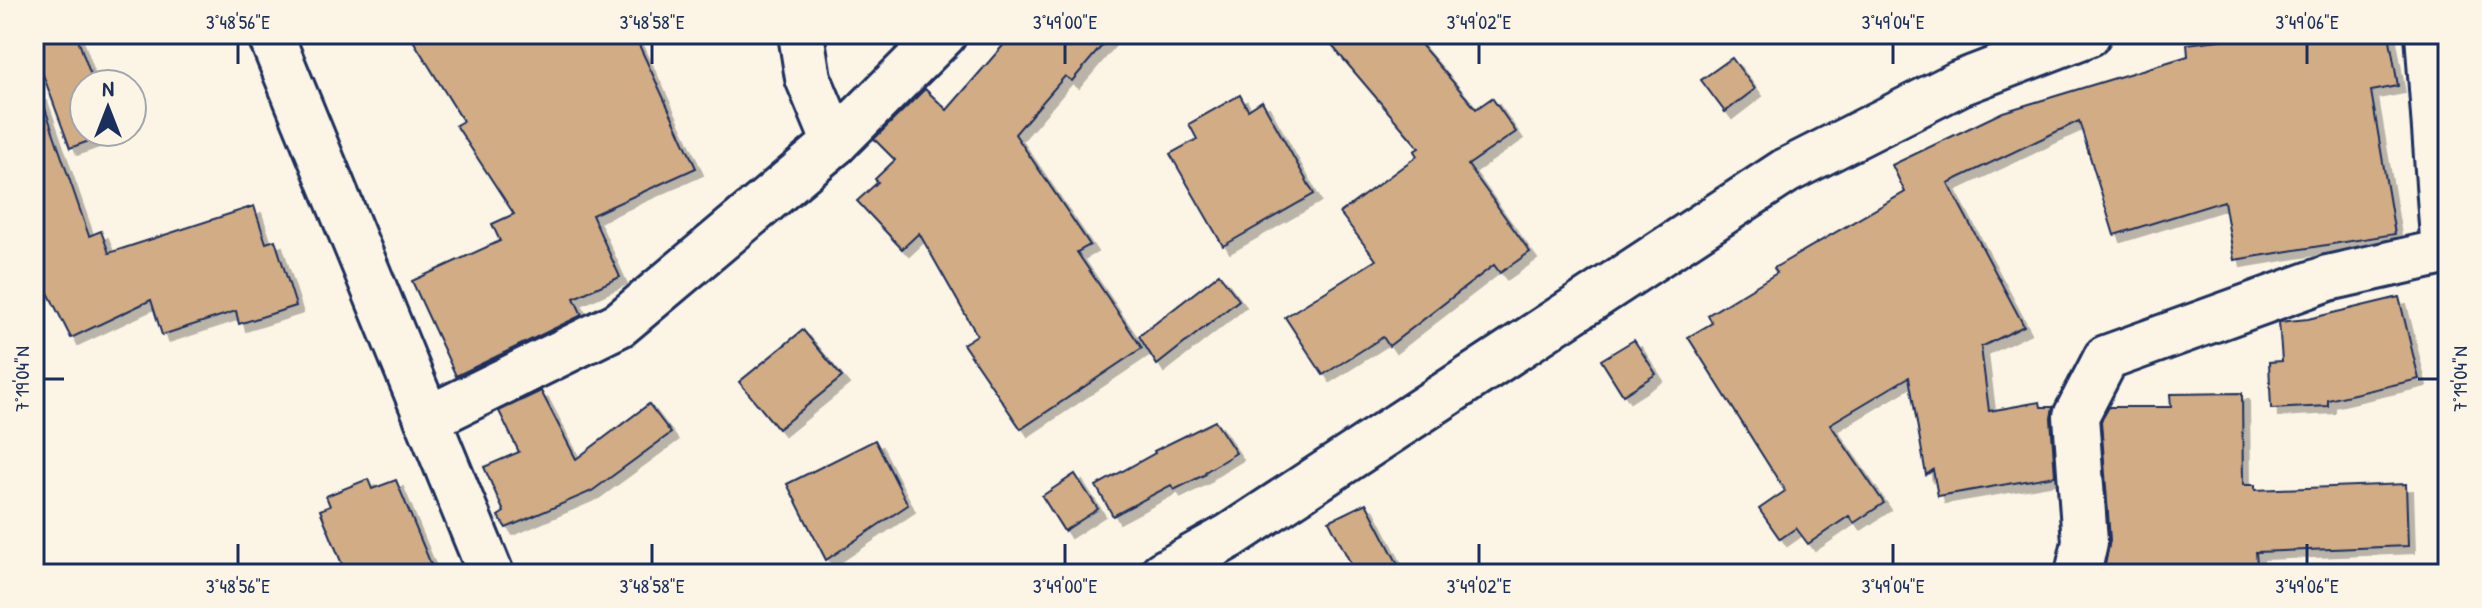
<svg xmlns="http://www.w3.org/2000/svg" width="2482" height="608" font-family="'Patrick Hand',sans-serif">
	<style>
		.building { fill: #d2ac84; stroke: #1b2f5e; stroke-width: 2; filter: url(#shadow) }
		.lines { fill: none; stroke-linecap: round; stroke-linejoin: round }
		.street-casing { stroke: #1b2f5e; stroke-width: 50 }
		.secondary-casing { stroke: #1b2f5e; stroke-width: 50 }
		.street { stroke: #fcf5e5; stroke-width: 44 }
		.secondary { stroke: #fcf5e5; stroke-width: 44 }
		.ticks { fill: none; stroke: #1b2f5e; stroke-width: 3 }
		.neatline { fill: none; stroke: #1b2f5e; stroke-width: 3 }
		.ticks-label { font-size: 20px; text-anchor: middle; fill: #1b2f5e }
	</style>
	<defs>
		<filter id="shadow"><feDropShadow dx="7" dy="7" stdDeviation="0" flood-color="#0004"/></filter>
	</defs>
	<rect width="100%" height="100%" fill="#fcf5e5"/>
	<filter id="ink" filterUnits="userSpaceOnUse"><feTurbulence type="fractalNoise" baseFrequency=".0125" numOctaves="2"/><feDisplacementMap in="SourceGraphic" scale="16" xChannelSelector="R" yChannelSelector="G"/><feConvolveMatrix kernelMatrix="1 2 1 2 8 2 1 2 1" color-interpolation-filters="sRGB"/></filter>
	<g filter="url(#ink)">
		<g class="building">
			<polygon points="34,34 76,34 94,84 84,84 84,132 111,133 70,148 34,50"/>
			<polygon points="409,34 634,34 696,168 592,215 620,277 574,298 582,315 456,376 412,281 500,241 492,224 514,214 456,125 463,121"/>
			<polygon points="1013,34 1112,34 1072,81 1065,76 1015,134 1090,245 1077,252 1142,348 1021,429 963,344 977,335 919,233 902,249 857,201 878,182 875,179 895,160 874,139 925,89 947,110"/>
			<polygon points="1322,34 1412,34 1476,109 1492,98 1516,132 1468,165 1530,252 1500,273 1494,265 1389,346 1383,337 1323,375 1285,317 1376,260 1340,213 1417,156 1414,151 1419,148"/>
			<polygon points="2266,34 2389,34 2398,86 2371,91 2395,234 2234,260 2224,201 2114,235 2079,121 1948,183 2024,326 1981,347 1989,411 2040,402 2041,407 2053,407 2051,418 2055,476 1938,496 1933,470 1926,475 1909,377 1830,424 1884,503 1854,523 1849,516 1808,544 1796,528 1780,539 1759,509 1785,491 1688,337 1712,323 1708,315 1777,273 1774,268 1905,192 1892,165 2003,112 2188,56 2187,44"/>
			<polygon points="1732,58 1755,89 1725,112 1701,80"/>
			<polygon points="40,94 89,236 101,231 109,253 254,206 266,243 275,240 296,306 239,324 236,311 162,335 151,300 71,338 34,265 34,95"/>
			<polygon points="1240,95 1248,110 1262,101 1314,194 1223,246 1170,154 1197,139 1189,124"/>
			<polygon points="1219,274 1239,300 1157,365 1139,336"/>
			<polygon points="2399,297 2419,379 2328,400 2328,406 2271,409 2269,362 2282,361 2279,322 2308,319"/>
			<polygon points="803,330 842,377 778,429 739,382"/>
			<polygon points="1634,340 1656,374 1623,395 1601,360"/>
			<polygon points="541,391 576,459 649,404 671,433 592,491 506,528 498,516 504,512 484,467 519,452 499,411"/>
			<polygon points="2242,393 2243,485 2255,485 2255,490 2406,484 2408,546 2256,552 2257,565 2104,570 2110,540 2101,421 2109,407 2171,407 2170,394"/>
			<polygon points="1215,421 1236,453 1205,472 1206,474 1174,490 1171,485 1113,516 1096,486 1155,453 1154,451"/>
			<polygon points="875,440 908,505 826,560 787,484"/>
			<polygon points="1075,474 1098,509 1064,531 1042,496"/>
			<polygon points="368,479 372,489 396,480 435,574 346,574 320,510 330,506 326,496"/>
			<polygon points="1366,503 1403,574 1356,574 1329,521"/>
		</g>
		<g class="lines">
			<g class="street-casing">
				<g id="street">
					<polyline points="270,34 491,574"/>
					<polyline points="801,34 808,78 835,143"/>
					<polyline points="2428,34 2444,252"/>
					<polyline points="427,419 620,324 835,143 944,34"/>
					<polyline points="2078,574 2085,542 2076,416 2106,358 2328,278 2448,251"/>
				</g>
			</g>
			<g class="secondary-casing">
				<polyline id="secondary" points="1162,574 1230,536 1786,171 1960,83 2088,34"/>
			</g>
			<use href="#street" class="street"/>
			<use href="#secondary" class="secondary"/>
		</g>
	</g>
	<path class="ticks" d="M238,44V64M652,44V64M1065,44V64M1479,44V64M1893,44V64M2307,44V64M44,379H64M2418,379H2438M238,544V564M652,544V564M1065,544V564M1479,544V564M1893,544V564M2307,544V564"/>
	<rect width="2482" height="608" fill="none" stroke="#fcf5e5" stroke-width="88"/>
	<g transform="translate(108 108)"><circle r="38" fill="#fcf5e5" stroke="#a2a6af" stroke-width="2"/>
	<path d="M0-6L14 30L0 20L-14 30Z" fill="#1b2f5e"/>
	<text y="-12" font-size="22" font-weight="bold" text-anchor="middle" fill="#1b2f5e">N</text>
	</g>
	<rect x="44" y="44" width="2394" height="520" class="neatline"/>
	<g class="ticks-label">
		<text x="238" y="29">3°48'56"E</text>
		<text x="652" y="29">3°48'58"E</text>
		<text x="1065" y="29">3°49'00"E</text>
		<text x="1479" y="29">3°49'02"E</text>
		<text x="1893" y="29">3°49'04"E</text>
		<text x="2307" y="29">3°49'06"E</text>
		<text transform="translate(22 379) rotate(-90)" y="7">7°19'04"N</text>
		<text transform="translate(2460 379) rotate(-90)" y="7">7°19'04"N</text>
		<text x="238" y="593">3°48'56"E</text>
		<text x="652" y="593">3°48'58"E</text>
		<text x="1065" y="593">3°49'00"E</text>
		<text x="1479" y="593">3°49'02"E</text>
		<text x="1893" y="593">3°49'04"E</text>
		<text x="2307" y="593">3°49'06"E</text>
	</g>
</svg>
